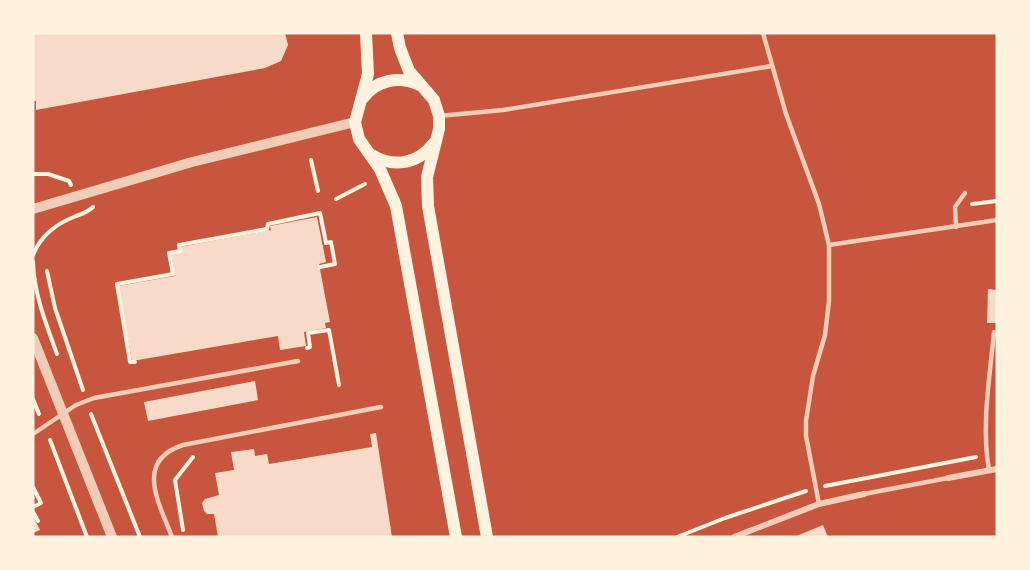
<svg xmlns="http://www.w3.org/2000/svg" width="1030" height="570" font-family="Barlow,sans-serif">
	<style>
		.building { fill: #f7dbc8 }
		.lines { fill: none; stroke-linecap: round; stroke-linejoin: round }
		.path { stroke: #fff3e0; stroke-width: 4 }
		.service { stroke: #f1ccb7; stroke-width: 4.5 }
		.minor { stroke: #f1ccb7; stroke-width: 6 }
		.tertiary { stroke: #f1ccb7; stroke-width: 10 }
		.secondary { stroke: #fff3e0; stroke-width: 12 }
	</style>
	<rect width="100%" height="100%" fill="#c8553d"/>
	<g class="building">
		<polygon points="33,33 285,33 288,45 281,61 265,68 36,110 36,101 33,101"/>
		<polygon points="317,217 326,262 319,264 330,322 325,323 326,328 304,332 306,346 280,350 278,336 132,361 118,286 175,276 171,254 181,252 180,247 271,230 270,226"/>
		<polygon points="988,289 997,290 997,323 987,323"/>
		<polygon points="255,381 258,400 148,421 144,402"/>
		<polygon points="376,433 392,537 218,537 214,514 207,514 204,511 202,503 205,499 219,495 215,473 234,470 231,452 254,449 255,456 267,454 269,464 372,447 370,434"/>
		<polygon points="33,516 40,530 33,533"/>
		<polygon points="823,525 828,537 794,537"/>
	</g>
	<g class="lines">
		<g class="path">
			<polyline points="311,160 318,191"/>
			<polyline points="33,174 48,174 69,181 71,185"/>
			<polyline points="336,199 365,184"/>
			<polyline points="972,204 997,201"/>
			<path d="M33,255C41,235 56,224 76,216C82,214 88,212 93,207"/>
			<path d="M33,262C34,294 46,324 57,354"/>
			<polyline points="47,271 55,308 83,390"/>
			<polyline points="307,348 310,347 308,333 329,330 339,385"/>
			<polyline points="135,362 130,362 117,284 173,274 169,253 180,251 179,245 267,229 268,224 320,213 326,243 331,242 335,264 320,267"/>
			<polyline points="33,399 39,414"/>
			<polyline points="91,414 140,537"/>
			<polyline points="50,440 87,537"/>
			<polyline points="825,486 976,457"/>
			<polyline points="33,487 41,503 33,507"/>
			<polyline points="33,512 38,521"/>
			<polyline points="183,530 175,480 193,457"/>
			<polyline points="677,537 725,518 806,491"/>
		</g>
		<g class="service">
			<polyline points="763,33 786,114 819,204 829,245 829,301 825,335 813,376 806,421 806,436 819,504"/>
			<polyline points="439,116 503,110 772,66"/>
			<polyline points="956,227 955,207 965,193"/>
			<polyline points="829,245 997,220"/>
			<polyline points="33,434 76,405 94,398 298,361"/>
			<path d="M989,470C981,426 990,376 994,332"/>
			<polyline points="864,494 948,478"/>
			<path d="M172,537C159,503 134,461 183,445L381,407"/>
		</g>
		<g class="minor">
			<polyline points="948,478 997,469"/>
			<polyline points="734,537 819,504 864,494"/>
		</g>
		<g class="tertiary">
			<polyline points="33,209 192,162 355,122"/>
			<polyline points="33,338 112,537"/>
		</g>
		<g class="secondary">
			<polyline points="366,33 368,74 355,122 359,139 380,169 396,206 456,537"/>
			<polyline points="397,33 400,48 409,71 434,100 439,116 439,129 427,177 428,206 487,537"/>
			<path d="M363,98C377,79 399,76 420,85"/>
			<path d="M372,155C393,168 418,164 433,144"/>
		</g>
	</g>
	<rect width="1030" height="570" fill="none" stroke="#fff3e0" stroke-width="69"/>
</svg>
